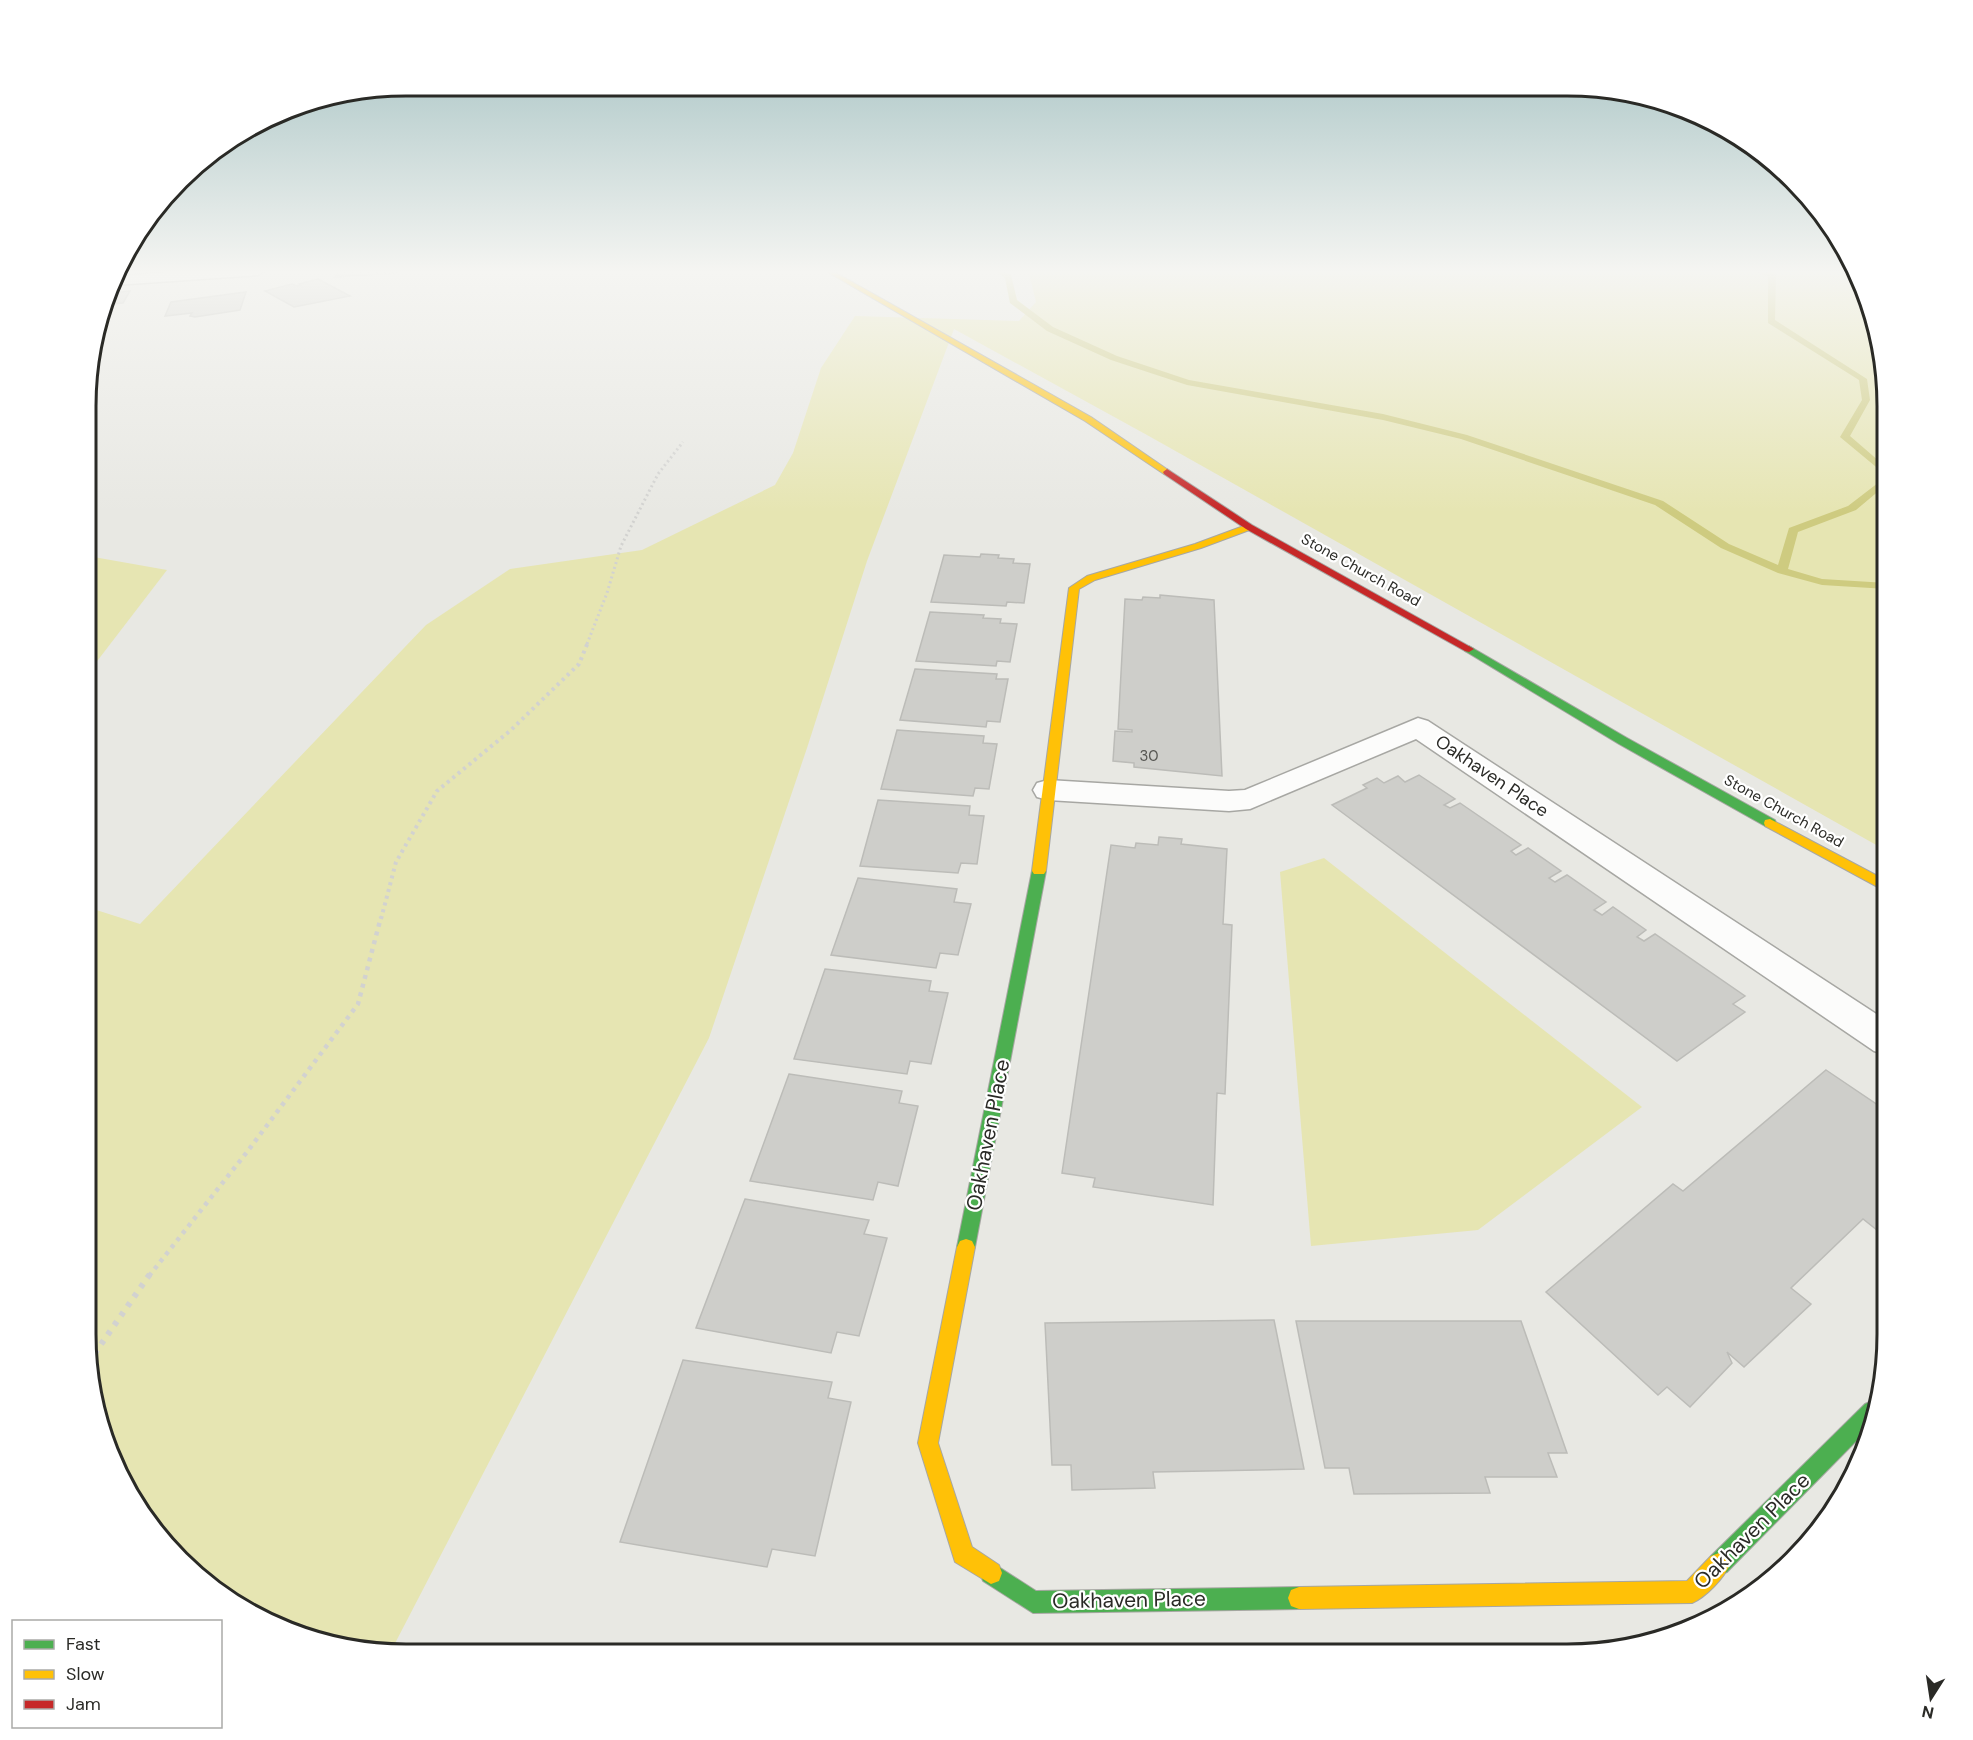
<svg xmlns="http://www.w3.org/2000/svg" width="1973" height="1740" font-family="'DM Sans',sans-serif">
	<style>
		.green { fill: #e6e5b2 }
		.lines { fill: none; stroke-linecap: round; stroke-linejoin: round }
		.stream { fill: #cecb80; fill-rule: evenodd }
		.building { fill: #cececa; stroke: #bcbcb8; stroke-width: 1.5 }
		.street-casing { stroke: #a7a7a3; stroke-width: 3 }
		.fast-casing { stroke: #a7a7a3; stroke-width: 2 }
		.slow-casing { stroke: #a7a7a3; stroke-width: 2 }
		.jam-casing { stroke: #a7a7a3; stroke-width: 2 }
		.path-far3 { stroke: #d2d2d0; stroke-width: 3; stroke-dasharray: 2 3; stroke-linecap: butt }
		.path-far2 { stroke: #d2d2d0; stroke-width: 4; stroke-dasharray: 3 4; stroke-linecap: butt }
		.path-far1 { stroke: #d2d2d0; stroke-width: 4.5; stroke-dasharray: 4 5; stroke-linecap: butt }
		.path { stroke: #d2d2d0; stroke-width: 6; stroke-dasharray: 4.5 7; stroke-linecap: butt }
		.street { fill: #fcfcfb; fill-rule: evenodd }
		.fast { fill: #4caf50; fill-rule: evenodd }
		.slow { fill: #ffc107; fill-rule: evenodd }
		.jam { fill: #c62828; fill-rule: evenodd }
		.labels { text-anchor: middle; stroke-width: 4.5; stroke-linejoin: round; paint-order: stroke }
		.far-street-label { font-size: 15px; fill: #2a2a26; stroke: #fff }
		.number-label { font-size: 15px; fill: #565652 }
		.street-label { font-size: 18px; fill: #2a2a26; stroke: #fff }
		.near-street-label { font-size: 21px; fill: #2a2a26; stroke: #fff }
		.rim { fill: none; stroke: #2a2a26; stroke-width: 3 }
	</style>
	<rect width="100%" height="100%" fill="#e8e8e3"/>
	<g class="green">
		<polygon points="1028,270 1855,270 1863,283 1887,384 1887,851 1147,435 954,329 867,561 807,748 709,1038 390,1653 343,1648 264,1622 165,1546 110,1457 86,1355 87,907 140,924 426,625 510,569 642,550 775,485 793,453 821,368 855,316 1019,321 1036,302"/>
		<polygon points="88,556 167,570 88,673"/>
		<polygon points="1324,858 1642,1107 1478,1230 1311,1246 1280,872"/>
	</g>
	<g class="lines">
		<g class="stream">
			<polygon points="994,270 1001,270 1011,275 1017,300 1053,327 1117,356 1189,380 1383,414 1467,435 1663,501 1729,544 1778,565 1789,528 1848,506 1887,476 1887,484 1856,510 1798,532 1788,569 1822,579 1887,583 1887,589 1822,585 1778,573 1721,548 1655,505 1461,439 1383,420 1187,385 1111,360 1047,331 1010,303 1005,278"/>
			<polygon points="1749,270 1760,270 1776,275 1775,320 1867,379 1870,400 1850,436 1887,468 1887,476 1840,437 1862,400 1859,380 1768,323 1768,276"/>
		</g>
	</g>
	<g class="building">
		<polygon points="339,270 398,270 396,273 335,277"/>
		<polygon points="318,279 350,296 294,307 265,291 292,284 297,286 301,285 299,284"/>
		<polygon points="130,291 123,303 110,304 107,308 112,293"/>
		<polygon points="246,292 240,310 195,317 190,316 192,313 165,316 171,302"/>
		<polygon points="981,554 999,555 998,558 1014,559 1013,563 1030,564 1024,603 1007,602 1006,606 931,602 944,555 980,557"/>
		<polygon points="1160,595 1214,600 1222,776 1134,767 1134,763 1113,761 1115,731 1132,732 1132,730 1118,729 1125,599 1142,600 1143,597 1160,598"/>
		<polygon points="930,612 984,615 983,618 1001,619 1000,623 1017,624 1010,662 997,661 996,666 916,661"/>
		<polygon points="915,669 997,674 996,679 1008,679 1000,722 987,721 986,727 900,720"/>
		<polygon points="897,730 984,736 983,743 997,744 989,789 975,788 973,796 881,789"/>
		<polygon points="1419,775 1455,799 1444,805 1450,808 1460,803 1521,845 1511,851 1516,855 1528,848 1561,871 1549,878 1555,882 1567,875 1606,902 1594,910 1602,915 1613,907 1646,930 1637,937 1644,941 1655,934 1745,996 1733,1004 1745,1012 1677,1061 1332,805 1367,788 1363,785 1377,778 1384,783 1398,776 1405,782"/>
		<polygon points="878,800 970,806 969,815 984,816 977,864 961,863 958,873 860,866"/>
		<polygon points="1159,837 1182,839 1181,844 1227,849 1223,924 1232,925 1225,1094 1217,1093 1213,1205 1093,1187 1095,1178 1062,1173 1111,845 1135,848 1136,843 1158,845"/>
		<polygon points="858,878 957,889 954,902 971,904 958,955 940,953 936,968 831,955"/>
		<polygon points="825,969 931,981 929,991 948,993 931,1064 910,1061 907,1074 794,1059"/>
		<polygon points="1826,1070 1881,1107 1887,1103 1887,1238 1863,1219 1791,1288 1811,1304 1744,1367 1727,1352 1732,1363 1690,1407 1667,1387 1658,1395 1546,1292 1673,1184 1683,1191"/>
		<polygon points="789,1074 902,1091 899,1103 918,1106 898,1186 878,1182 873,1200 750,1181"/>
		<polygon points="745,1199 869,1220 864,1234 887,1238 859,1336 837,1332 831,1353 696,1328"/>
		<polygon points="1274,1320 1304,1469 1153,1472 1155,1488 1072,1490 1071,1465 1052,1465 1045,1323"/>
		<polygon points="1296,1321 1521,1321 1567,1453 1548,1453 1557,1477 1485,1477 1490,1493 1354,1494 1349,1468 1325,1468"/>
		<polygon points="683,1360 832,1382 828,1398 851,1402 815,1556 772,1549 767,1567 620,1542"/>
	</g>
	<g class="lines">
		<g class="street-casing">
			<g id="street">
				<polygon points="201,270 266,270 258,275 115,285 118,276"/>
				<polygon points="1418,718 1428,721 1887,1021 1887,1055 1874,1051 1416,739 1250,809 1229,811 1048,800 1037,797 1033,790 1037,783 1048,780 1229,791 1245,790"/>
			</g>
		</g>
		<g class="fast-casing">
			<g id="fast">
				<polygon points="1469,646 1627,738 1775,820 1776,823 1770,827 1765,826 1619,744 1465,651 1464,649"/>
				<polygon points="1039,866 1046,871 975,1247 972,1253 966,1255 960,1253 957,1247 1032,871"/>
				<polygon points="1872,1401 1874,1402 1869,1428 1727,1572 1719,1575 1711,1572 1708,1564 1711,1556 1865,1404"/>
				<polygon points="991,1562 1036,1591 1299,1587 1307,1590 1310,1598 1307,1606 1299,1609 1033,1613 983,1581 980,1573 983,1565"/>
			</g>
		</g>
		<g class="slow-casing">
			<g id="slow">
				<polygon points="824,270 831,270 1091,417 1171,472 1164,474 1085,421"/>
				<polygon points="1249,524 1254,527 1252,529 1201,548 1095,580 1079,589 1046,871 1044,874 1034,874 1032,871 1069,588 1087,576 1195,544"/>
				<polygon points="1770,819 1887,881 1887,892 1765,826 1764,823 1765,820"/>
				<polygon points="966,1239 972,1241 975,1247 938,1443 972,1547 999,1565 1002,1573 999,1581 991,1584 955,1562 918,1443 957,1247 960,1241"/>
				<path d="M1719,1553L1727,1556L1730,1564C1724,1578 1706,1597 1692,1603L1299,1609L1291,1606L1288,1598L1291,1590L1299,1587L1687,1581L1711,1556Z"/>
			</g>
		</g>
		<g class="jam-casing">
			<polygon id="jam" points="1167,469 1252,525 1474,649 1469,652 1465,651 1246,529 1164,474 1163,472"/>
		</g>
		<polyline class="path-far3" points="587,644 607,593 621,546 658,474 683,442"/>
		<polyline class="path-far2" points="381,919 396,862 437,791 511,730 579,664 588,642"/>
		<polyline class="path-far1" points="149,1276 247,1152 358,1004 381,917"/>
		<polyline class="path" points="88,1363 150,1274"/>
		<use href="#street" class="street"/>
		<use href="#fast" class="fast"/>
		<use href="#slow" class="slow"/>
		<use href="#jam" class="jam"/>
	</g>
	<linearGradient id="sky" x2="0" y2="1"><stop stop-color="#9dbdbe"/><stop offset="0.53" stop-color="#f5f5f2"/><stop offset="1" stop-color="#f5f5f2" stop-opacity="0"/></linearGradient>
	<rect width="1973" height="513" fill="url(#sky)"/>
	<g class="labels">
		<g class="far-street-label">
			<text transform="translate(1361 570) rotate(29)" y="5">Stone Church Road</text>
			<text transform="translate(1784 811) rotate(29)" y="5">Stone Church Road</text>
		</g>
		<g class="number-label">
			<text x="1149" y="761">30</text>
		</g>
		<g class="street-label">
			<text transform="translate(1492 776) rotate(34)" y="6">Oakhaven Place</text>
		</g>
		<g class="near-street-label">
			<text transform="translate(988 1135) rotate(-79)" y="7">Oakhaven Place</text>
			<text transform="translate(1752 1531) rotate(-45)" y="7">Oakhaven Place</text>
			<text transform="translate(1129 1600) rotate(-1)" y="7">Oakhaven Place</text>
		</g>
	</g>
	<path d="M0 0H1973V1740H0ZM406 96H1567A310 310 0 0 1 1877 406V1334A310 310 0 0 1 1567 1644H406A310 310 0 0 1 96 1334V406A310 310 0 0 1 406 96Z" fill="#fff" fill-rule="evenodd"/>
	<path class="rim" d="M406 96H1567A310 310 0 0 1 1877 406V1334A310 310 0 0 1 1567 1644H406A310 310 0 0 1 96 1334V406A310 310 0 0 1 406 96Z"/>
	<rect x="12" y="1620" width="210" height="108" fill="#ffffff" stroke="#aaaaa8" stroke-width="1.5"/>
	<rect x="24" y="1640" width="30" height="9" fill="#4caf50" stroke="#aaaaa8" stroke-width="1.5"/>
	<text x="66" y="1650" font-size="18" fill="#2a2a26">Fast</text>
	<rect x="24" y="1670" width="30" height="9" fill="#ffc107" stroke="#aaaaa8" stroke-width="1.5"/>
	<text x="66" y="1680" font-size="18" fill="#2a2a26">Slow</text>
	<rect x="24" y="1700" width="30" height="9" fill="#c62828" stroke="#aaaaa8" stroke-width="1.5"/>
	<text x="66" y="1710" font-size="18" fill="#2a2a26">Jam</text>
	<g transform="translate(1931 1698) rotate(192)" stroke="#ffffff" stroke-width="4.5" paint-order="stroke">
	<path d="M0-4.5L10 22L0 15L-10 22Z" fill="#2a2a26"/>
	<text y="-9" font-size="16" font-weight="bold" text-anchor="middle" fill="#2a2a26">N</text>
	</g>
</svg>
